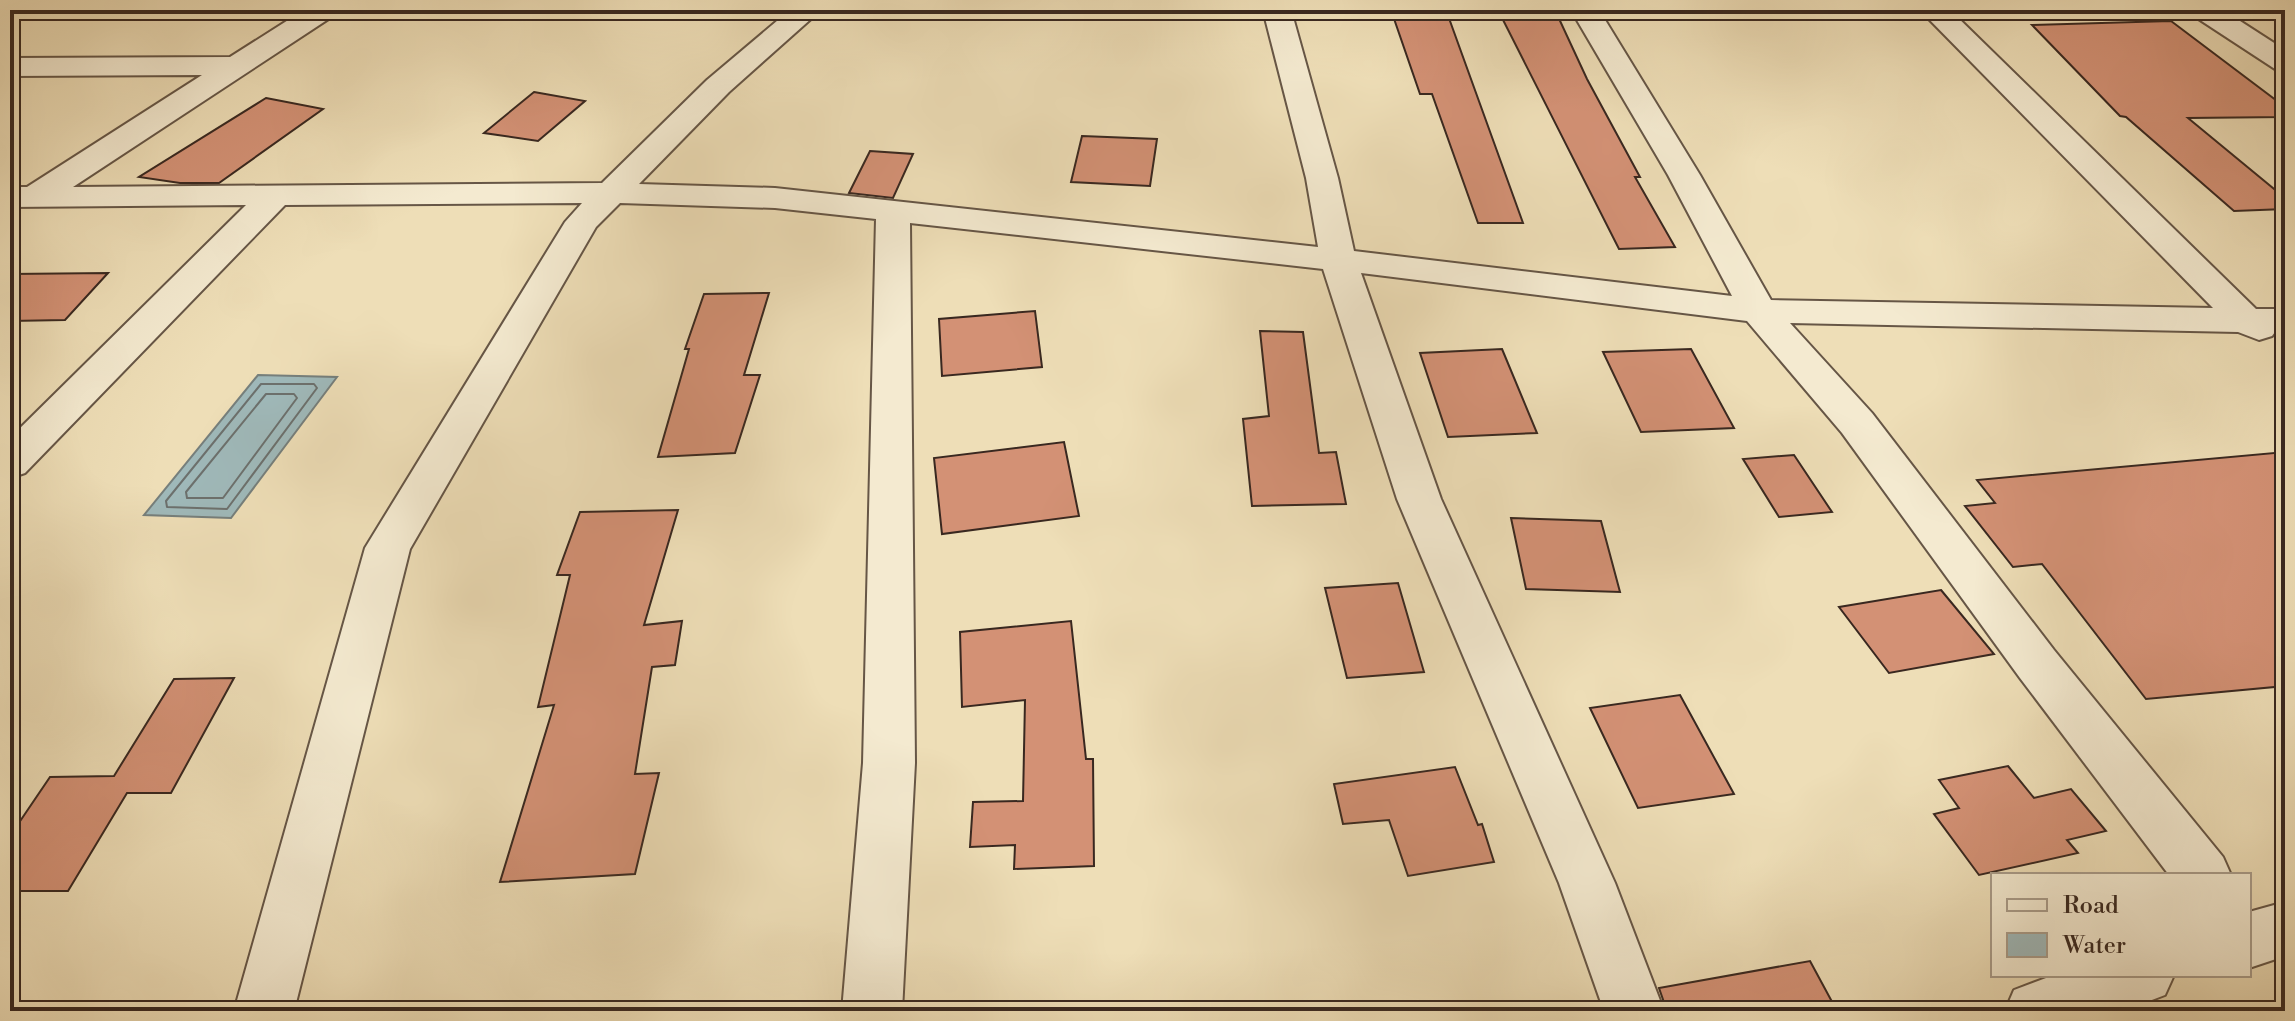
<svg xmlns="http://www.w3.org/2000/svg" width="2295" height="1021" font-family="'Libre Bodoni',serif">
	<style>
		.water { fill: #9fb9ba; stroke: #767f7c; stroke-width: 2 }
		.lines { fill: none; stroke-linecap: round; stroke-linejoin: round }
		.shore { stroke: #6c706d; stroke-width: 2 }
		.building { fill: #d39175; stroke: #392820; stroke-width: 2 }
		.minor-casing { stroke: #665646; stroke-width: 4 }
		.minor { fill: #f4ead0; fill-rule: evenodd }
	</style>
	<rect width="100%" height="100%" fill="#eedeb7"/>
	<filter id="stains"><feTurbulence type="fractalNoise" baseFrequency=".0025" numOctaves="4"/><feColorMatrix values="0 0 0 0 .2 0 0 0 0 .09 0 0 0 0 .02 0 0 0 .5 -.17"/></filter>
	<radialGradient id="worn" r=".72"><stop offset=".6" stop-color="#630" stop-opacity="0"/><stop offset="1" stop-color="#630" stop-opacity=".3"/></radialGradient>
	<polygon class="water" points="258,375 337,377 231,518 144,515"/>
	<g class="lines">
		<g class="shore">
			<polygon points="261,384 314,384 317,388 227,509 167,507 166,501"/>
			<polygon points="266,394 294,394 297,398 223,498 187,498 186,492"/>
		</g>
	</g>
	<g class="building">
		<polygon points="1391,10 1446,10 1523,223 1478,223 1432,94 1420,94"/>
		<polygon points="1498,10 1555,10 1587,79 1640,177 1635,177 1675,247 1619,249"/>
		<polygon points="2171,21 2285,107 2285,117 2188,118 2285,198 2285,209 2234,211 2126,117 2120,116 2032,25"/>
		<polygon points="534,92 585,101 538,141 484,133"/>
		<polygon points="266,98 323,109 219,183 180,183 139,177"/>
		<polygon points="1082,136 1157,139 1150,186 1071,182"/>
		<polygon points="870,151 913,154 893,198 849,193"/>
		<polygon points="108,273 65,320 10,321 10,274"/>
		<polygon points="769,293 744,375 760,375 735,453 658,457 689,349 685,349 704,294"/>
		<polygon points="1035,311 1042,367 942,376 939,319"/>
		<polygon points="1260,331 1303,332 1319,453 1336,452 1346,504 1252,506 1243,419 1269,416"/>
		<polygon points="1502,349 1537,433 1448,437 1420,353"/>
		<polygon points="1691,349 1734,428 1641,432 1603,352"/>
		<polygon points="1064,442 1079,516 942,534 934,458"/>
		<polygon points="2285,452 2285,686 2146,699 2042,564 2013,567 1965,506 1995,503 1977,480"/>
		<polygon points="1794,455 1832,512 1779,517 1743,459"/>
		<polygon points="678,510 644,625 682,621 675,665 652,667 635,774 659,773 635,874 500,882 554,705 538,707 570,575 557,575 580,512"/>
		<polygon points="1511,518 1601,521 1620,592 1526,589"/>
		<polygon points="1398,583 1424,672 1347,678 1325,588"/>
		<polygon points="1941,590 1994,654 1889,673 1839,607"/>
		<polygon points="1071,621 1086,759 1093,759 1094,866 1014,869 1015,845 970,847 973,802 1023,801 1025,700 962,707 960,632"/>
		<polygon points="234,678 171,793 127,793 68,891 10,891 10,836 50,777 114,776 174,679"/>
		<polygon points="1680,695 1734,794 1638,808 1590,708"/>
		<polygon points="2008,766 2034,798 2071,789 2106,831 2067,840 2078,853 1979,875 1934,814 1959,808 1939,780"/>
		<polygon points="1455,767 1478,825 1482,824 1494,862 1408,876 1389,820 1343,824 1334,784"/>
		<polygon points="1810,961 1837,1011 1667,1011 1659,988"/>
	</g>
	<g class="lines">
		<g class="minor-casing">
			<g id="minor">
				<polygon points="304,10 337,10 333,16 73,187 602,183 707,80 790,10 821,10 729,92 639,184 775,188 1318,247 1306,178 1263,10 1291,10 1338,178 1354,251 1732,296 1668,175 1571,10 1599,10 1700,175 1771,300 2213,308 1920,10 1950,10 2256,309 2285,309 2285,333 2275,332 2272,336 2259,340 2238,332 1790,323 1872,413 2054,650 2223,857 2231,875 2169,875 2020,678 1842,433 1747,321 1361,273 1441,499 1615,883 1664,1011 1604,1011 1559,883 1397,499 1323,269 910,223 915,763 902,1011 842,1011 863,763 876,219 775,208 620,203 596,227 410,549 294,1011 234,1011 365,548 565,222 582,203 285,205 25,473 10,478 10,438 246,205 10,207 10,187 27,187 202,75 10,76 10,58 230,57"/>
				<polygon points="2190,10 2223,10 2285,50 2285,72 2275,69 2194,16"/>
				<polygon points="2285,902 2285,956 2249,968 2249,912"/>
				<polygon points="2054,975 2174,975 2165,995 2123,1011 2005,1011 2014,990"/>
			</g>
		</g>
		<use href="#minor" class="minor"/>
	</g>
	<rect width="2295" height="1021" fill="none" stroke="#eedeb7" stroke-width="40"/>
	<rect x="12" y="12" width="2271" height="997" fill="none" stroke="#392820" stroke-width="4"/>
	<rect x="20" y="20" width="2255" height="981" fill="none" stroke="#392820" stroke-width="2"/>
	<rect x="1991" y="873" width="260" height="104" fill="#f4ead0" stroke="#a99c8a" stroke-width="2"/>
	<rect x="2007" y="899" width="40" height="12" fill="#f4ead0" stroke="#a99c8a" stroke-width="2"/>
	<text x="2063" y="913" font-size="24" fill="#392820">Road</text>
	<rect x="2007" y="933" width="40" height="24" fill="#9fb9ba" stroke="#a99c8a" stroke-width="2"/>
	<text x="2063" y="953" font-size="24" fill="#392820">Water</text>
	<rect width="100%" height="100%" filter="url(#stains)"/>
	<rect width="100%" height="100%" fill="url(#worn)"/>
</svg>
